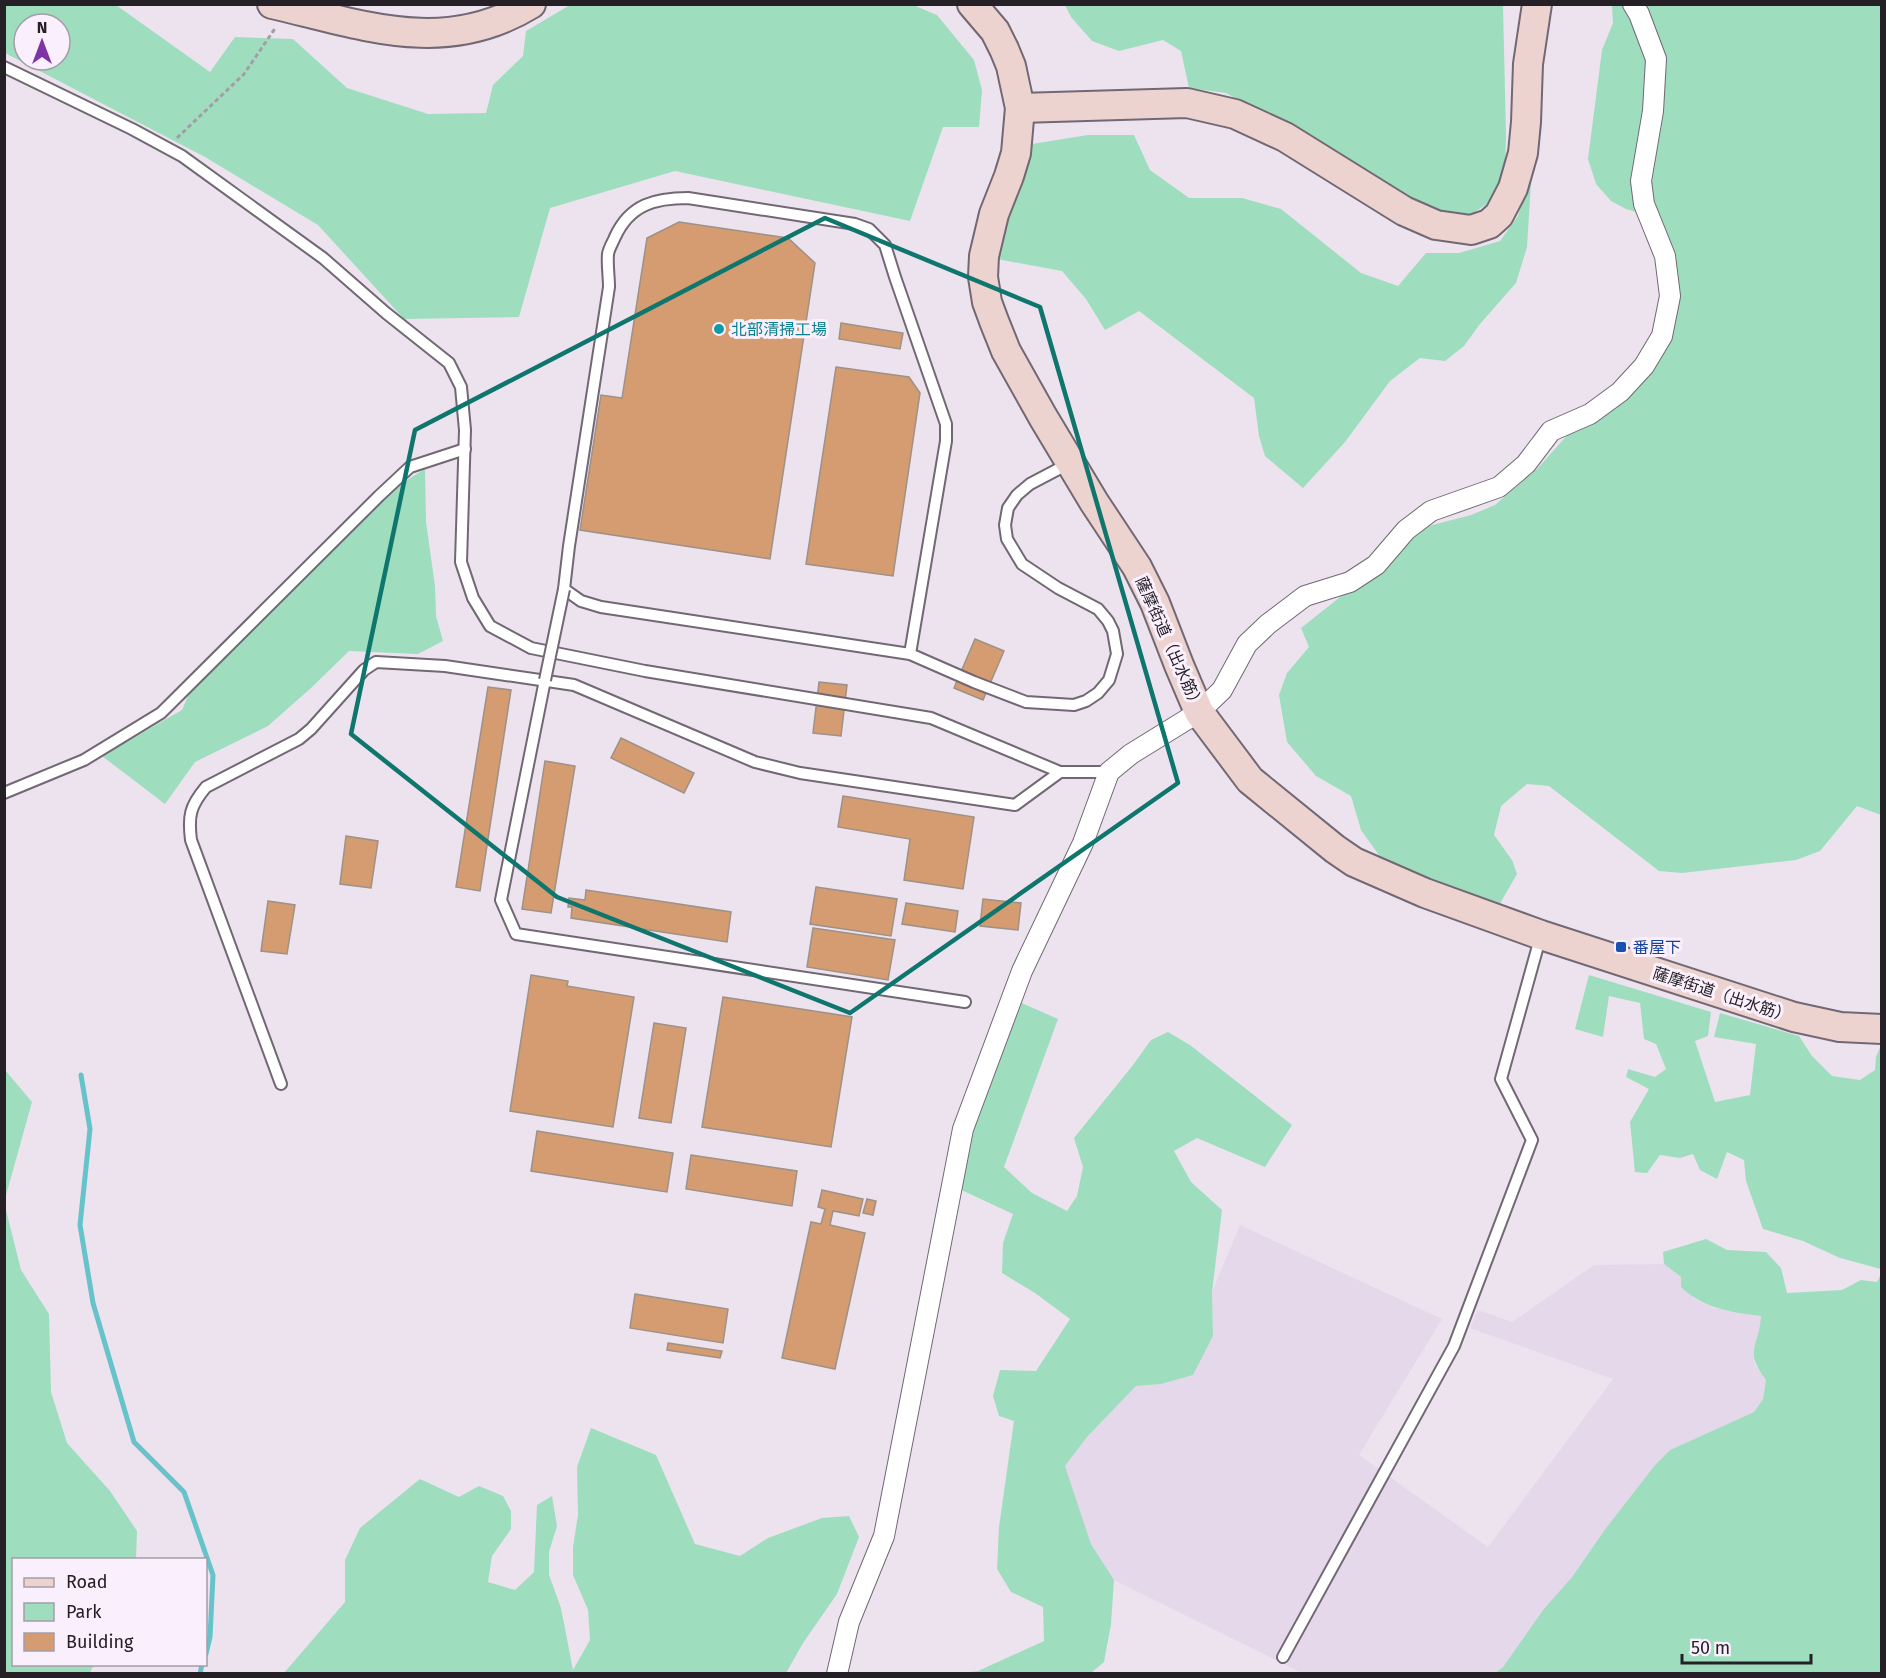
<svg xmlns="http://www.w3.org/2000/svg" width="1886" height="1678" font-family="'Fira Sans','Noto Sans JP',sans-serif">
	<style>
		.built { fill: #e6d8eb }
		.green { fill: #9edebf; fill-rule: evenodd }
		.lines { fill: none; stroke-linecap: round; stroke-linejoin: round }
		.stream { stroke: #66c3ca; stroke-width: 5 }
		.building { fill: #d49c70; stroke: #9d9188; stroke-width: 1.5 }
		.lane-casing { stroke: #716874; stroke-width: 14 }
		.street-casing { stroke: #716874; stroke-width: 22 }
		.secondary-casing { stroke: #716874; stroke-width: 32 }
		.path { stroke: #a49da6; stroke-width: 3; stroke-dasharray: 4.5 3; stroke-linecap: butt }
		.lane { stroke: #fff; stroke-width: 10 }
		.street { stroke: #fff; stroke-width: 20 }
		.secondary { stroke: #edd3cf; stroke-width: 28 }
		.lane-bridge-casing { stroke: #716874; stroke-width: 14; stroke-linecap: butt }
		.lane-bridge { stroke: #fff; stroke-width: 10 }
		.marked { fill: none; stroke: #0f766e; stroke-width: 4.5; stroke-linejoin: round }
		.culture-dot { fill: #0f9aa8; stroke: #faf0fd; stroke-width: 2 }
		.transit-dot { fill: #1a4fb4; stroke: #faf0fd; stroke-width: 2 }
		.labels { text-anchor: middle; stroke-width: 6; stroke-linejoin: round; paint-order: stroke }
		.culture-label { font-size: 16px; fill: #0d838f; stroke: #faf0fd; text-anchor: start }
		.street-label { font-size: 16px; fill: #242025; stroke: #faf0fd }
		.transit-label { font-size: 16px; fill: #164399; stroke: #faf0fd; text-anchor: start }
	</style>
	<rect width="100%" height="100%" fill="#ece3ef"/>
	<polygon class="built" points="1240,1225 1442,1319 1359,1455 1488,1547 1613,1379 1470,1328 1478,1310 1512,1322 1594,1265 1664,1264 1681,1277 1693,1298 1713,1308 1762,1316 1760,1330 1753,1351 1755,1365 1766,1380 1763,1399 1754,1412 1670,1450 1655,1465 1606,1528 1572,1577 1543,1610 1503,1667 1495,1673 1302,1673 1114,1580 1091,1544 1065,1466 1087,1437 1136,1386 1161,1384 1213,1336 1212,1292"/>
	<g class="green">
		<path d="M4,5H116L210,72L235,37L293,39L347,88L428,114L486,113L493,85L523,56L526,31L570,5H913L937,15L974,60L982,90L979,127H943L910,221L675,171L550,208L519,317L404,319L318,225L205,157L5,53ZM24,24H60V60H24Z"/>
		<polygon points="1065,5 1503,5 1506,135 1505,175 1494,199 1469,216 1426,211 1269,116 1226,93 1189,88 1181,51 1163,40 1119,51 1092,41 1071,17"/>
		<polygon points="1612,5 1881,5 1881,815 1857,806 1820,851 1796,860 1682,873 1659,871 1549,786 1527,784 1501,806 1494,835 1512,860 1517,874 1498,907 1394,876 1361,830 1351,796 1316,776 1287,742 1279,695 1287,673 1309,647 1301,628 1373,571 1421,528 1471,515 1495,505 1537,469 1571,431 1627,397 1676,313 1657,218 1626,209 1611,201 1596,184 1588,159 1602,50 1613,23"/>
		<polygon points="1088,135 1134,135 1150,170 1189,198 1242,198 1281,209 1361,273 1398,286 1426,253 1459,253 1500,241 1518,216 1532,167 1527,247 1516,283 1480,324 1464,346 1445,361 1420,358 1390,381 1345,442 1303,488 1265,456 1259,436 1254,398 1139,311 1105,330 1086,299 1062,271 997,259 1020,168 1032,144"/>
		<polygon points="425,469 426,522 435,586 436,616 443,641 418,654 349,651 311,688 268,726 195,762 165,804 102,756 182,710 201,666 355,520 407,480"/>
		<polygon points="1589,975 1711,1012 1708,1036 1695,1041 1715,1102 1750,1095 1756,1044 1714,1037 1720,1013 1799,1036 1812,1056 1832,1076 1860,1080 1875,1070 1876,1057 1881,1045 1881,1269 1840,1258 1803,1241 1763,1229 1746,1181 1744,1160 1727,1152 1717,1179 1700,1170 1693,1154 1680,1158 1660,1155 1647,1173 1635,1172 1630,1122 1649,1089 1626,1077 1628,1069 1655,1077 1666,1069 1656,1044 1644,1039 1640,1003 1609,996 1603,1037 1575,1029"/>
		<polygon points="1006,996 1058,1019 1004,1167 1032,1193 1067,1211 1077,1196 1083,1167 1074,1138 1133,1065 1151,1040 1168,1032 1190,1045 1292,1125 1265,1167 1197,1138 1174,1151 1191,1182 1222,1210 1212,1292 1213,1336 1193,1375 1161,1384 1136,1386 1087,1437 1065,1466 1091,1544 1114,1580 1111,1624 1104,1662 1091,1673 960,1673 978,1671 1044,1641 1043,1607 1011,1592 997,1569 999,1527 1014,1421 999,1416 993,1396 1000,1370 1036,1371 1070,1319 1035,1293 1002,1273 1003,1243 1013,1214 942,1181 983,1077"/>
		<polygon points="5,1070 32,1102 5,1199"/>
		<polygon points="4,1202 21,1270 49,1314 51,1392 67,1443 110,1491 137,1531 136,1559 14,1560 14,1664 97,1665 92,1668 90,1673 5,1673"/>
		<path d="M1706,1239L1727,1250L1766,1252L1781,1268L1787,1293L1842,1290L1861,1280L1877,1282L1881,1274V1673H1495L1503,1667L1543,1610L1572,1577L1606,1528L1655,1465L1670,1450L1754,1412L1763,1399L1766,1380C1743,1349 1759,1349 1761,1316C1731,1312 1704,1309 1681,1287V1277L1664,1264L1663,1252Z"/>
		<polygon points="591,1428 656,1455 695,1544 740,1556 768,1538 822,1518 849,1516 859,1537 837,1594 803,1643 786,1673 284,1673 345,1602 345,1560 360,1528 420,1479 459,1497 479,1486 503,1496 511,1511 511,1529 492,1556 488,1582 515,1590 534,1572 537,1505 552,1496 557,1526 549,1552 549,1575 561,1608 573,1670 590,1640 588,1610 573,1575 573,1547 578,1515 577,1467"/>
	</g>
	<g class="lines">
		<g class="stream">
			<polyline points="81,1075 90,1129 80,1225 93,1303 134,1442 184,1492 213,1575 210,1637 206,1654"/>
			<polyline points="200,1674 202,1664"/>
		</g>
	</g>
	<g class="building">
		<polygon points="679,222 788,238 815,263 770,559 580,530 601,395 622,398 647,238"/>
		<polygon points="841,323 903,333 900,349 839,339"/>
		<polygon points="836,367 909,377 920,393 893,576 806,564"/>
		<polygon points="975,639 1004,651 983,700 954,688"/>
		<polygon points="819,682 847,685 841,736 813,733"/>
		<polygon points="488,687 511,690 480,891 456,887"/>
		<polygon points="621,738 694,773 684,793 611,758"/>
		<polygon points="545,761 575,766 551,913 522,909"/>
		<polygon points="843,796 974,817 963,889 904,880 910,839 838,827"/>
		<polygon points="346,836 378,841 371,888 340,884"/>
		<polygon points="816,887 897,899 891,936 810,924"/>
		<polygon points="586,890 731,912 727,942 571,918 572,907 568,907 569,898 585,900"/>
		<polygon points="983,899 1021,903 1018,930 980,926"/>
		<polygon points="268,901 295,905 287,954 261,951"/>
		<polygon points="906,903 958,911 955,932 902,924"/>
		<polygon points="813,928 895,940 888,980 807,967"/>
		<polygon points="531,975 568,981 567,986 634,997 613,1127 510,1111"/>
		<polygon points="723,997 852,1017 831,1147 702,1127"/>
		<polygon points="654,1023 686,1028 671,1123 639,1118"/>
		<polygon points="537,1131 673,1153 667,1192 531,1171"/>
		<polygon points="691,1155 797,1171 792,1206 686,1189"/>
		<polygon points="822,1190 863,1199 859,1216 833,1211 830,1225 865,1233 835,1369 782,1358 811,1222 821,1224 825,1209 818,1207"/>
		<polygon points="867,1199 876,1201 873,1215 863,1213"/>
		<polygon points="635,1294 728,1309 723,1343 630,1328"/>
		<polygon points="668,1343 722,1351 720,1358 667,1350"/>
	</g>
	<g class="lines">
		<g class="lane-casing">
			<g id="lane">
				<polyline points="4,67 132,129 182,156 323,258 386,313 449,363 461,387 465,430 461,562 473,598 490,626 531,648 645,671 931,718 1060,772 1109,772"/>
				<path d="M910,654L946,441V424L895,277L885,245L869,229L855,224L688,198C656,198 630,204 615,237C613,242 609,248 608,254C607,265 609,276 609,287L569,546L564,589L581,601L601,607L910,654L974,682L1026,702L1074,705L1086,701L1098,693L1109,680L1117,654L1113,631L1108,621L1098,609L1058,588L1022,564L1007,539L1005,525L1008,508L1017,495L1030,484L1068,464"/>
				<polyline points="545,680 501,900 516,934 965,1002"/>
				<polyline points="4,793 84,760 161,713 379,496 410,467 465,449"/>
				<path d="M281,1084L191,840C188,816 190,806 206,787L299,739L311,729L364,670L376,662L445,666L574,685L755,762L800,773L1015,805L1060,772"/>
				<polyline points="1283,1657 1454,1346 1532,1140 1501,1079 1541,935"/>
			</g>
		</g>
		<g class="street-casing">
			<polyline id="street" points="837,1674 849,1622 884,1536 963,1129 1022,971 1083,843 1109,772 1131,754 1199,712 1222,690 1247,644 1268,624 1305,596 1350,582 1376,565 1406,530 1431,511 1499,487 1526,464 1551,431 1590,414 1620,392 1644,366 1662,336 1670,296 1665,256 1644,204 1641,181 1653,111 1656,59 1639,14 1633,4"/>
		</g>
		<g class="secondary-casing">
			<g id="secondary">
				<path d="M272,4C363,25 445,57 531,4"/>
				<polyline points="972,4 995,31 1004,49 1011,66 1020,108 1016,153 1009,176 994,214 984,256 983,277 987,302 994,321 1006,351 1043,417 1094,502 1137,567 1155,603 1179,665 1199,712 1250,780 1335,849 1354,862 1425,893 1541,935 1794,1017 1840,1027 1882,1029"/>
				<polyline points="1020,108 1187,103 1235,114 1285,137 1404,211 1436,225 1471,230 1489,224 1499,215 1513,188 1523,153 1526,122 1528,64 1537,4"/>
			</g>
		</g>
		<polyline class="path" points="177,138 244,74 276,27"/>
		<use href="#lane" class="lane"/>
		<use href="#street" class="street"/>
		<use href="#secondary" class="secondary"/>
		<g class="lane-bridge-casing">
			<polyline id="lane-bridge" points="545,680 564,589"/>
		</g>
		<use href="#lane-bridge" class="lane-bridge"/>
	</g>
	<path class="marked" d="M825,218L1040,307L1178,783L850,1013L557,897L351,734L415,430Z"/>
	<circle class="culture-dot" cx="719" cy="329" r="6"/>
	<rect class="transit-dot" x="1615" y="941" width="12" height="12" rx="3"/>
	<g class="labels">
		<g class="culture-label">
			<text x="731" y="335">北部清掃工場</text>
		</g>
		<g class="street-label">
			<text transform="translate(1170 643) rotate(66)" y="6">薩摩街道（出水筋）</text>
			<text transform="translate(1722 994) rotate(18)" y="6">薩摩街道（出水筋）</text>
		</g>
		<g class="transit-label">
			<text x="1633" y="953">番屋下</text>
		</g>
	</g>
	<rect width="1886" height="1678" fill="none" stroke="#242025" stroke-width="12"/>
	<rect x="12" y="1558" width="195" height="108" fill="#faf0fd" stroke="#a49da7" stroke-width="1.5"/>
	<rect x="24" y="1578" width="30" height="9" fill="#edd3cf" stroke="#a49da7" stroke-width="1.5"/>
	<text x="66" y="1588" font-size="18" fill="#242025">Road</text>
	<rect x="24" y="1603" width="30" height="18" fill="#9edebf" stroke="#a49da7" stroke-width="1.5"/>
	<text x="66" y="1618" font-size="18" fill="#242025">Park</text>
	<rect x="24" y="1633" width="30" height="18" fill="#d49c70" stroke="#a49da7" stroke-width="1.5"/>
	<text x="66" y="1648" font-size="18" fill="#242025">Building</text>
	<g transform="translate(42 42)"><circle r="28" fill="#faf0fd" stroke="#a49da7" stroke-width="1.5"/>
	<path d="M0-4.5L10 22L0 15L-10 22Z" fill="#7f34a5"/>
	<text y="-9" font-size="16" font-weight="bold" text-anchor="middle" fill="#242025">N</text>
	</g>
	<path d="M1682 1654v9h129v-9" fill="none" stroke="#242025" stroke-width="3"/>
	<text x="1691" y="1654" font-size="18" fill="#242025" stroke="#faf0fd" stroke-width="4.5" paint-order="stroke">50 m</text>
</svg>
